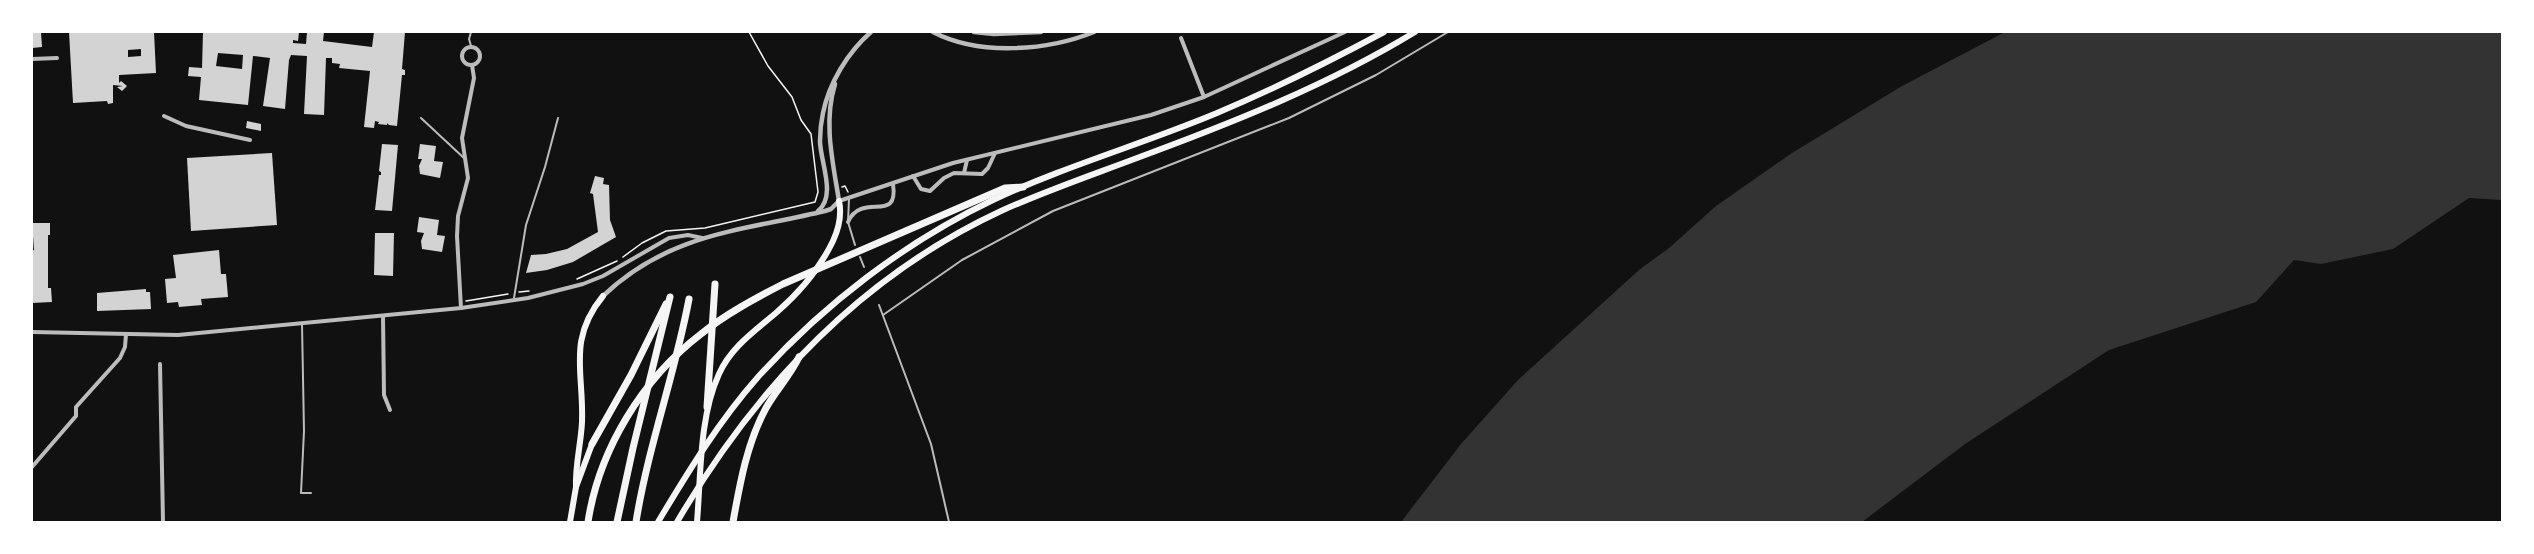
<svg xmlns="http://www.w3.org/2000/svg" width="2534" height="554" font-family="Ubuntu,sans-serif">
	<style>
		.water { fill: #333 }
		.building { fill: #d3d3d3; fill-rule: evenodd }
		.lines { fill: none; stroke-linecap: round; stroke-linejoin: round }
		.path { stroke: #f5f5f5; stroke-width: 1.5 }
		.service { stroke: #bcbcbc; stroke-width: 2 }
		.minor { stroke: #bcbcbc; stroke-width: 4 }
		.tertiary { stroke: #bcbcbc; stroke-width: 4.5 }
		.trunk { stroke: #f5f5f5; stroke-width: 6 }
		.motorway { stroke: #f5f5f5; stroke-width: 7 }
	</style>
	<rect width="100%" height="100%" fill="#111"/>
	<polygon class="water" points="2005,32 2502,32 2502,200 2469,198 2393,249 2321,264 2294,260 2256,302 2109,350 1965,444 1862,522 1401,522 1461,444 1518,380 1639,270 1669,248 1716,206 1792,153 1902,86"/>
	<g class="building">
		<polygon points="32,32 41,32 42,47 32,48"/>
		<path d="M69,32H154L156,73L119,75V83L121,81L127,86L122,91L117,87L123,86L113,85V103L108,104L107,101L73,103ZM141,49V56L128,57V50Z"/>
		<path d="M203,32H299L298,41L293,40V43L306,44L307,32H324L323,41L372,47L374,32H405L402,69L405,70V75H402L397,126L389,125L387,123V125L378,124L379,122L375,121L374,128L364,127L370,71L339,68L340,64L332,63V58H326L324,115L304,114L307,56L291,55L289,60L285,109L263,106L270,58L253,56L248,105L199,100L201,77L188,76L189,67L202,68ZM218,53L243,55L242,69L216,66Z"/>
		<polygon points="247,121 261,124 261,131 246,128"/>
		<polygon points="382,144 398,145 392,211 375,210 379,175 381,175 381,172 379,171"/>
		<polygon points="420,144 436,146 434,161 443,162 440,178 420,174 419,166 422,159 418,159"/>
		<polygon points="272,153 277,225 191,231 187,158"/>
		<polygon points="595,176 604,178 603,184 609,185 610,220 616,237 573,262 547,270 526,273 531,255 546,254 567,249 598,232 593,194 590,193"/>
		<polygon points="419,217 439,220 437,235 445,236 442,252 422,249 421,241 424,233 417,232"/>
		<polygon points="32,223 50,223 50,235 48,235 48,288 51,288 52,302 32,303 32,251 34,250"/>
		<polygon points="375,233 394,233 393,276 374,275"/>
		<polygon points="219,250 221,274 226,274 228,297 201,299 202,305 179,307 178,302 167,303 165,279 176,278 173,255"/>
		<polygon points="146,289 146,292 150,292 151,309 97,311 97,293"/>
	</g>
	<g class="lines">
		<g class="path">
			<polyline points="842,187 845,186 848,192"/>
			<polyline points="623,257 642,243 666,231 705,228 815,202 818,192 811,134 801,120 792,97 768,66 749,32"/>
			<polyline points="577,279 617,261"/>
			<polyline points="519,292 529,291"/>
			<polyline points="466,301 508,294"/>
		</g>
		<g class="service">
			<polyline points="471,46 469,39 471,32"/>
			<polyline points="421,118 465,159"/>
			<polyline points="849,199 848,222 855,245"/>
			<polyline points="860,257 864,267"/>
			<polyline points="514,298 526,225 545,167 558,118"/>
			<polyline points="879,305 931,444 949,522"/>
			<polyline points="883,315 962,260 1053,211 1289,118 1376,75 1448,32"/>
			<polyline points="302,324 304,431 301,493 311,493"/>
		</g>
		<g class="minor">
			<polyline points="1181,38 1204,97"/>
			<circle cx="471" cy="56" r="9"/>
			<polyline points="32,59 57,58"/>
			<polyline points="164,116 186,126 250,140"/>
			<polyline points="964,173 967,160"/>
			<polyline points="913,176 921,189 930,191 944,178 954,173 982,174 988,168 995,153"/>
			<polyline points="839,201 953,163 1151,115 1204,97 1345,32"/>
			<path d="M848,222C862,191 899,225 893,184"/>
			<polyline points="461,308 457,236 458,216 468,178 462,138 474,78 472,65"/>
			<polyline points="383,316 384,395 390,410"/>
			<polyline points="32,332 178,335 461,308 528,298 583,284 603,276 669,238 688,235 702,238"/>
			<polyline points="160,364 163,522"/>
			<polyline points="32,467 76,416 76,407 120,358 125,347 126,334"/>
		</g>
		<g class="tertiary">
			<path d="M933,32C979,56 1047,51 1094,32"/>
			<polyline points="974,32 994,34 1041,32"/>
			<path d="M835,84C823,123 833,162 839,201"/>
			<path d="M818,211C837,196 820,161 820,141C820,132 821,122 823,113C829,83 848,52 871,32"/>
			<path d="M603,296C669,233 741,231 825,211L831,209L839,201"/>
		</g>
		<g class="trunk">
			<path d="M576,487C575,465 581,444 582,422C584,372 567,340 603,296"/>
			<polyline points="570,522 576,487 592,444"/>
			<path d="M658,522C688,472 719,421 758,377C823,305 905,242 993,200C1065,166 1143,144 1217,113C1274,89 1330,61 1384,32"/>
			<path d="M677,522C755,389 859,277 1001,211C1045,191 1092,175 1137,158C1232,123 1328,85 1415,32"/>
			<path d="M697,522C701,476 699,417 719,374C731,347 755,331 777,312C800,292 820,268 833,241C839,228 842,215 839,201"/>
		</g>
		<g class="motorway">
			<polyline points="707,407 715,284"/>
			<polyline points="592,444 631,375 666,304"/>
			<path d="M588,522C599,450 642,379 701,334C726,314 754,299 783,284L1005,188L1023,187"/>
			<polyline points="617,522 633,448 670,297"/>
			<path d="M636,522C648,447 675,374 689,299"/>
			<path d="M733,522C740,483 747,443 766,408C776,390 790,376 799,357"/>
		</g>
	</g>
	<rect width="2534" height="554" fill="none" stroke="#ffffff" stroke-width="66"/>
</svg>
